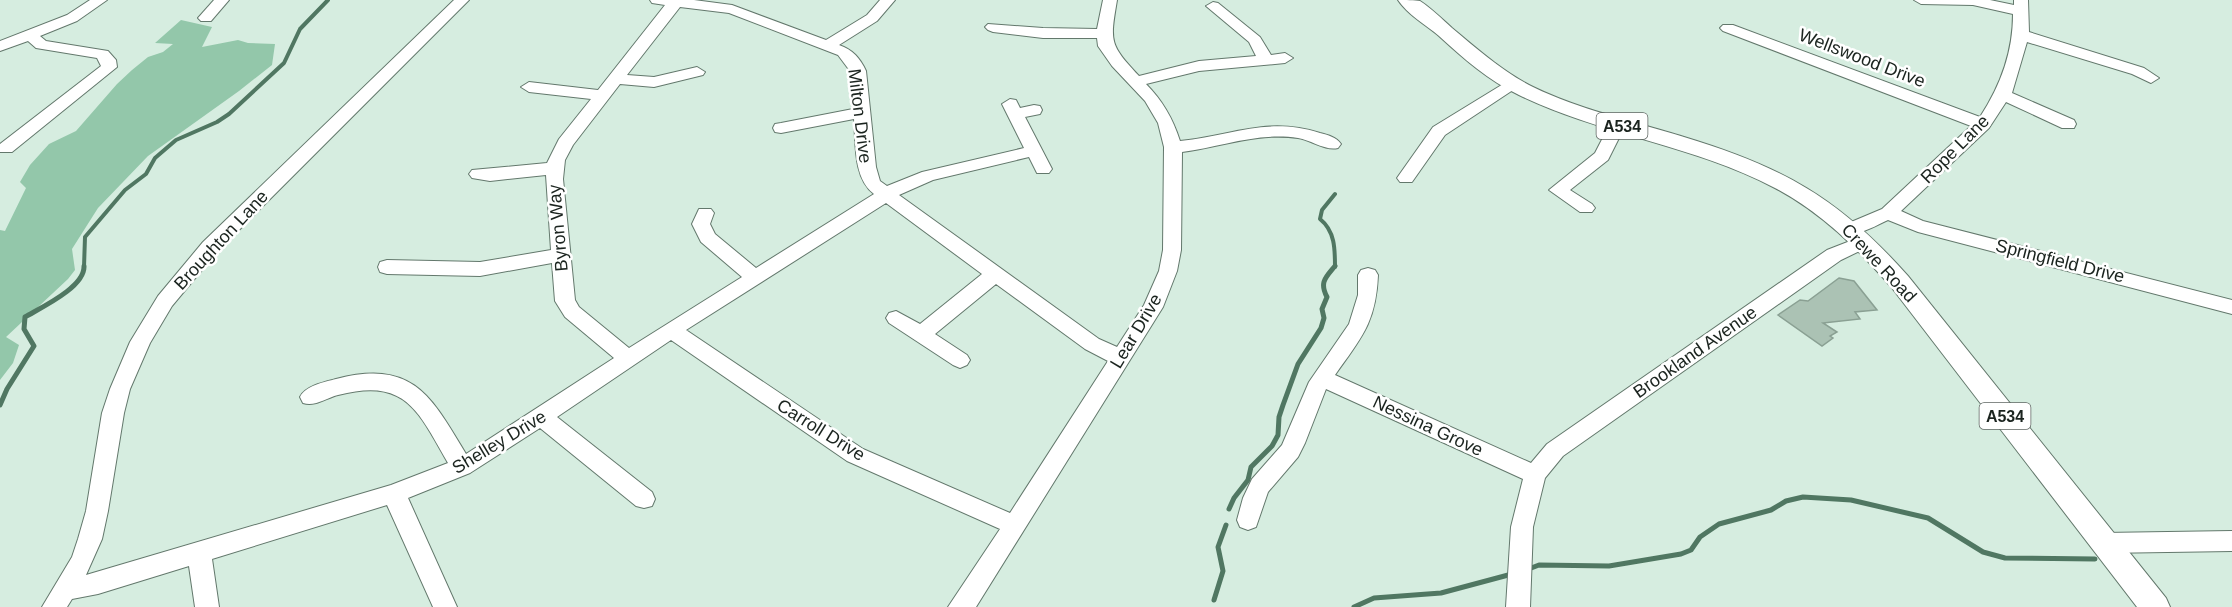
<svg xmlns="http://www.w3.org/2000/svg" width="2232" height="607" font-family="Helvetica,sans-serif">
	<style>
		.green { fill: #93c7aa }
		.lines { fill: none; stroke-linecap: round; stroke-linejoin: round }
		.stream-far1 { stroke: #507762; stroke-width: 4 }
		.stream { stroke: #507762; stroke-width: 5 }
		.building { fill: #abc2b4; stroke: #8aa093; stroke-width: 1.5 }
		.minor-casing { stroke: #63786c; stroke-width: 2 }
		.major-casing { stroke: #63786c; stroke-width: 2 }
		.minor { fill: #fff; fill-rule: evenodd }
		.major { fill: #fff; fill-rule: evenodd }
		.labels { text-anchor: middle; stroke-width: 5; stroke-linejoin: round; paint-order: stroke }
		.shield { fill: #fff; stroke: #5f6662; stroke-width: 1.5 }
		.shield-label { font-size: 16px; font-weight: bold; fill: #1b241f }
		.street-label { font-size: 18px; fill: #1b241f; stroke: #fff }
	</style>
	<rect width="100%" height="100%" fill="#d6ede0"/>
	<polygon class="green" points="181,20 212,27 202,47 238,40 248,43 275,44 272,65 239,91 148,156 98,208 72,249 75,270 68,279 6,337 19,345 13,363 0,380 0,230 5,231 26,188 20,182 30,165 49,144 76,131 117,84 132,70 148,57 163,52 173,44 155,43"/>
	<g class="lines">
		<g class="stream-far1">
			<polyline points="84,267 85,237 125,190 146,174 155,158 176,140 217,122 229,114 284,63 300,29 328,0"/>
			<path d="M1335,267C1335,249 1335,231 1320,219L1322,210L1335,194"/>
		</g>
		<g class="stream">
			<path d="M0,405L7,389L34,346L24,329L25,317C42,307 85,287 84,266"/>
			<path d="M1229,509L1234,498L1248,480L1251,467L1272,446L1278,435L1279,417L1283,405L1298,364L1321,328L1324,318L1322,309L1327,297C1319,282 1326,277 1335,266"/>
			<polyline points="1526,570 1539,565 1609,566 1681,554 1691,550 1700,537 1719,524 1771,510 1786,501 1803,497 1851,500 1928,518 1983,552 2005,558 2095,559"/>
			<polyline points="1214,600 1223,571 1218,547 1226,525"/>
			<polyline points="1354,607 1374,598 1441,593 1512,574"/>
		</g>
	</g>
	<polygon class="building" points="1839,278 1854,281 1877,310 1855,312 1860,319 1823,323 1837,332 1830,336 1833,338 1822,346 1778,315 1800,300 1808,301"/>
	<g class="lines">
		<g class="minor-casing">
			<g id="minor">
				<polygon points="90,0 107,0 77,21 40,36 46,41 108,51 116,60 117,67 12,152 0,152 0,144 101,66 97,58 36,48 28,41 0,51 0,41 67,15"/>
				<polygon points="214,0 229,0 211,21 201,21 198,18"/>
				<path d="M454,0H469L217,252L172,306L150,343L130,389L124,413L108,511L102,539L86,575L391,485L448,463C418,411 406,377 338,395C326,398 315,407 303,403L300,397C305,386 324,382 336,379C413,359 431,396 466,454L614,358L565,317L555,301L552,263L480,276L387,274L380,272L378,267L380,262L387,260L480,262L551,250L546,175L490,181L472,178L469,174L472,170L547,163L559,139L591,99L529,92L521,87L529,82L598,90L665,5L652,3L650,0H694L732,5L826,40L867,15L880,0H895L877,21L839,45C853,50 860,58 866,71L876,167L880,181L887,186L922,172L1024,148L1002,104L1010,99L1016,100L1020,108L1034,105L1040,106L1042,110L1040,114L1025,117L1052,169L1049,173H1037L1029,157L933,180L899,195L1099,339L1117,347L1144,305L1159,271L1163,250L1164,147L1158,123L1145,101L1112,66L1098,46L1097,38H1043L993,32L988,30L985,27L988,24L1043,28L1097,29L1103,0H1117C1110,42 1109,44 1139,76L1199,61L1256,56L1249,42L1206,6L1213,2L1218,3L1260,37L1271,55L1285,53L1293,58L1285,63L1199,71L1146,84C1163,101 1173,119 1180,141C1231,136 1267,116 1320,133C1328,135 1336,137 1341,144L1338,148C1325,151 1311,140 1298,138C1257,132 1221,147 1182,152L1181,250L1177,271L1163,307L976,607H948L1000,529L847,461L671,340L557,417L652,492L655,499L652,506L644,508L636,506L540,428L470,473L408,498L457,607H433L387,505L212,559L219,607H195L189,566L98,594L72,599L67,607H42L72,557L78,539L86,511L102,413L110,389L130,342L158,296L203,242ZM680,7L729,13L838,55L850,71L853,109L781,123L775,124L773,128L775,132L781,133L854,119C856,144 853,178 874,194L756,268L715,234L710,224L714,213L711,209H699L692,224L701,242L742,277L629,348L579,307L575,300L563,179L565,160L573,145L620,84L654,87L703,75L705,72L697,67L654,77L627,75ZM886,203L982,274L920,324L896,311L889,313L886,318L889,323L953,365L960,368L967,365L970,360L967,355L935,334L996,284L1085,349L1108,361L1010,513L863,449L686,330Z"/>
				<path d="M1914,0H1990L2014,5V0H2028L2029,32L2144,68L2159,78L2151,83L2132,74L2027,42L2012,93L2074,120L2076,124L2074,128H2062L2006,102L1989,128L1901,211L1923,221L2232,300V314L1918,232L1888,220C1875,226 1857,237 1844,233L1841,229L1844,225L1882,209L1971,126L1723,31L1720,28L1723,25H1733L1980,117C2001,85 2013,52 2013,14L1973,5L1921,4Z"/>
				<polygon points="1513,78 1521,83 1519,86 1445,135 1412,182 1400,182 1397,178 1433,127"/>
				<polygon points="1618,119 1624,120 1626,124 1608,160 1570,190 1592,204 1595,208 1592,212 1580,212 1549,190 1595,153 1612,120"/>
				<path d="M1863,236L1870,238L1872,242L1870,246L1841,260L1563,456L1545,478L1533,527L1530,607H1506L1511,527L1523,479L1326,389L1305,443L1298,457L1268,492L1256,527L1248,530L1240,527L1237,520L1243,498L1252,479L1282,445L1309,382L1349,324L1358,295V275L1361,270L1368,268L1375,270L1378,275C1376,323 1361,338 1335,375L1531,463L1547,444L1827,250Z"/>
				<polygon points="2232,531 2232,551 2103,553 2095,550 2091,543 2095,536 2103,533"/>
			</g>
		</g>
		<g class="major-casing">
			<path id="major" d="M1398,0C1405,0 1415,0 1420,1C1431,8 1442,19 1452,28C1477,49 1503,72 1533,87C1580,110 1633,121 1684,137C1783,167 1839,198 1908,276L2166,598L2170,607H2137L1892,288C1858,249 1821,212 1775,188C1694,145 1601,135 1519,95C1489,81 1463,58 1439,36C1426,25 1407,14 1398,0Z"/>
		</g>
		<use href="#minor" class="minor"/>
		<use href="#major" class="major"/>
	</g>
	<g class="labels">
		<g class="shield">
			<rect x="1596.5" y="113" width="51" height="26" rx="4.5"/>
			<rect x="1979.5" y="403" width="51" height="26" rx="4.5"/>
		</g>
		<g class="shield-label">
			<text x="1622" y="132">A534</text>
			<text x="2005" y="422">A534</text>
		</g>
		<g class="street-label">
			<text transform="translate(1862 58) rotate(21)" y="6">Wellswood Drive</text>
			<text transform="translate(860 116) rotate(83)" y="6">Milton Drive</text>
			<text transform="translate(1955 149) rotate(-45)" y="6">Rope Lane</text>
			<text transform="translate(558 228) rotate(-95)" y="6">Byron Way</text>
			<text transform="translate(221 240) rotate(-47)" y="6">Broughton Lane</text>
			<text transform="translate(2060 261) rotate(14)" y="6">Springfield Drive</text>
			<text transform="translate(1879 263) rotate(47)" y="6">Crewe Road</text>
			<text transform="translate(1136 331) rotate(-59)" y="6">Lear Drive</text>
			<text transform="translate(1695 352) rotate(-35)" y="6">Brookland Avenue</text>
			<text transform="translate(1428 426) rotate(25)" y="6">Nessina Grove</text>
			<text transform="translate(821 430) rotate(32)" y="6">Carroll Drive</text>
			<text transform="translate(499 442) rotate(-31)" y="6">Shelley Drive</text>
		</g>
	</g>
</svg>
